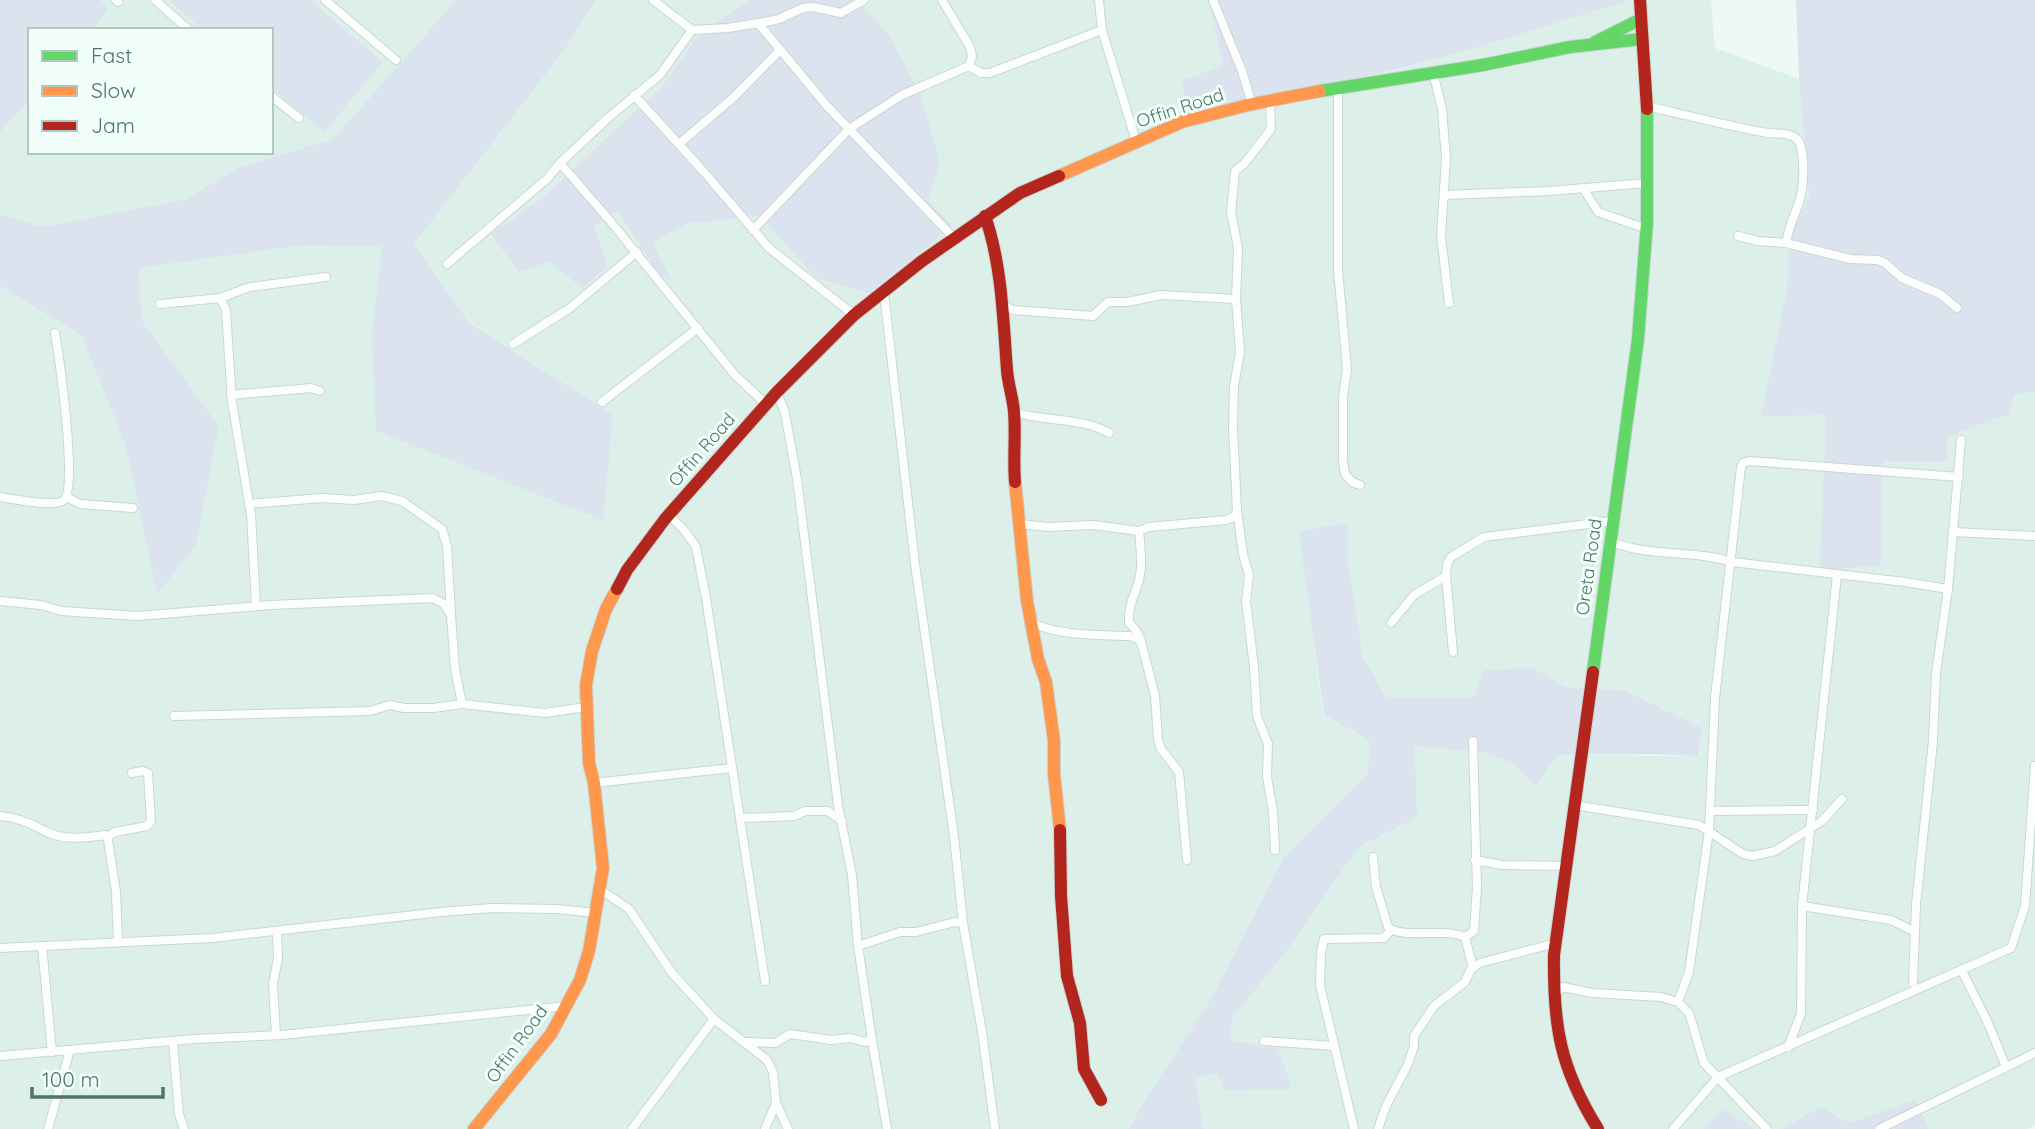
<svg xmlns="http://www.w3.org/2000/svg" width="2035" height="1129" font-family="Quicksand,sans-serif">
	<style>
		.residential { fill: #dcf0e9 }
		.green { fill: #dae3ee }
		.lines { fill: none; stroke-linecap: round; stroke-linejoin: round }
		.street-casing { stroke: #cbd6d1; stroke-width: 10 }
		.fast-casing { stroke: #c8d5d0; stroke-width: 14 }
		.slow-casing { stroke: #c8d5d0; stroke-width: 14 }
		.jam-casing { stroke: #c8d5d0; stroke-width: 14 }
		.street { stroke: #fcfefe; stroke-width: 8 }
		.fast { stroke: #63d668; stroke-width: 12 }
		.slow { stroke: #ff974d; stroke-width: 12 }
		.jam { stroke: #b3261e; stroke-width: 12 }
		.labels { text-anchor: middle; stroke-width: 6; stroke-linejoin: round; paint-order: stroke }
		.street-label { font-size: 18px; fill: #4e7661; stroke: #f1fefa }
	</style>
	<rect width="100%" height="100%" fill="#eef8f5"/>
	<g class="residential">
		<polygon points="101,0 456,0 333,139 237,168 187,199 42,227 0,214 0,132 30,99 30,152 271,152 271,30 92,30 108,12"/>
		<polygon points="596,0 749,0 699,34 662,86 541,199 490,234 518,271 549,262 582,288 608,267 594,226 617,211 656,270 671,277 651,243 686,224 761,216 816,278 929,201 940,162 856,0 1209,0 1223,65 1181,81 1189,112 1372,75 1456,54 1631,0 1711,0 1715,48 1799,79 1809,197 1789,238 1787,288 1761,415 1826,414 1819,571 1880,565 1882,461 1947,461 1947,437 1994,419 2009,416 2014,394 2035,392 2035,1125 2028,1129 1929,1129 1916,1101 1849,1123 1821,1107 1781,1129 1755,1129 1723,1109 1704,1129 1203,1129 1196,1079 1217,1073 1231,1041 1232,1018 1285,953 1358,848 1417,817 1415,745 1484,752 1515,764 1536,787 1557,755 1700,756 1701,728 1626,691 1566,687 1533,668 1473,698 1386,697 1363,657 1349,570 1346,522 1300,533 1323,715 1369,740 1368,773 1284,857 1211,999 1142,1104 1129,1129 0,1129 0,286 81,335 125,443 157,593 196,545 219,426 142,321 139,268 305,245 383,247 372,333 612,415 470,322 414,244 563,52"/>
	</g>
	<g class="green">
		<polygon points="0,0 101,0 108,11 92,30 30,30 30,99 0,132"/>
		<polygon points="168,0 310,0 383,62 324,132 271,87 271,30 203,30"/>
		<polygon points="456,0 596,0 563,52 414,244 470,323 613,415 603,520 376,431 372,333 382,247 305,245 139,268 142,321 219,426 196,545 157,594 125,443 81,335 0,286 0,214 42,227 187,199 237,168 333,139"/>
		<polygon points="749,0 856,0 889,35 920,94 940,162 929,201 952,226 870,293 816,278 760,216 686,224 652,243 671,278 667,280 656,270 617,211 594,226 608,267 582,288 549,262 519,272 490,234 541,199 662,86 699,34"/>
		<polygon points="1209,0 1631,0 1456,54 1372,75 1188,112 1181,81 1223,65"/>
		<polygon points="1796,0 2035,0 2035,392 2014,394 2009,416 1994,419 1947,437 1947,461 1882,461 1881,565 1819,571 1826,415 1761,416 1787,288 1789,238 1809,197 1799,79"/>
		<polygon points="1347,522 1349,570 1363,657 1386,697 1473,698 1485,670 1533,668 1566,687 1626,691 1702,728 1699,756 1650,754 1557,755 1536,787 1515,764 1484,752 1415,746 1417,817 1358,848 1285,953 1232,1018 1231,1041 1278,1048 1292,1089 1225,1091 1217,1073 1196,1079 1203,1129 1129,1129 1142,1104 1211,999 1284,857 1368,773 1369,740 1324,715 1299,532"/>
		<polygon points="1916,1100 1929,1129 1781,1129 1821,1107 1849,1123"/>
		<polygon points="1723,1109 1755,1129 1704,1129"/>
	</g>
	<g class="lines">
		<g class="street-casing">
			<g id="street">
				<polyline points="116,0 118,2"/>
				<polyline points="155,0 189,30"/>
				<polyline points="325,0 396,60"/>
				<polyline points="653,0 692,30 728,28 765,22 779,19 803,8 813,7 841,13 864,0"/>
				<polyline points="1099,0 1102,30 1136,141"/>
				<polyline points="1213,0 1242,71 1252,104"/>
				<polyline points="758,23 827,106 954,238"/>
				<polyline points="969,66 981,73 990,73 1102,30"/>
				<polyline points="1433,72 1442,109 1446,158 1441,236 1449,303"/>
				<polyline points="1338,88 1338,270 1347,369 1343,397 1343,461 1345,474 1352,482 1360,485"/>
				<polyline points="634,95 704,172 769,248 854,315"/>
				<polyline points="271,96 299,118"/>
				<polyline points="1270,101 1271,129 1244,164 1235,171 1231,212 1238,248 1236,299 1240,352 1234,386 1233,427 1237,510 1243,554 1249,575 1246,601 1254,667 1257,716 1268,744 1267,777 1273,811 1275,850"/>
				<path d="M1647,106C1685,115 1723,125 1762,132C1774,135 1795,130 1800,144C1805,160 1804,187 1799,203C1794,216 1788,229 1786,243"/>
				<polyline points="679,144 734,97 780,50"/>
				<polyline points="560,163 611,222 735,375 766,404"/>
				<polyline points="1583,188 1598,212 1647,229"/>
				<polyline points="1444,195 1549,191 1647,183"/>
				<polyline points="753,230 849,129 902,95 969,66 972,56 970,47 942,0"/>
				<polyline points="1738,236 1758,241 1786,243 1850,259 1878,260 1885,263 1902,278 1940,294 1957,308"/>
				<polyline points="447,264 548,178 560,163 608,118 660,75 692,30"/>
				<polyline points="884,293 915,564 954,836 963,923 982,1032 995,1129"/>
				<polyline points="220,298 250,287 326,277"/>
				<polyline points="160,304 220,298 226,310 232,402 251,515 256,606"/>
				<polyline points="1001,304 1013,310 1093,316 1108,302 1128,302 1161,295 1236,299"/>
				<polyline points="513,344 570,308 637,252"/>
				<polyline points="777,392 785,413 797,479 838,805 852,875 858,946"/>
				<polyline points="231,395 311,388 320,391"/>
				<polyline points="602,402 698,328"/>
				<path d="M1014,412C1045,422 1081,417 1109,433"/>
				<path d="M0,497C14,499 55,508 64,500C78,488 59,356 55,333"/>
				<polyline points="67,497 80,504 133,508"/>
				<polyline points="249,504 322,498 354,500 382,496 402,501 442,529 447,546 451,613"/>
				<polyline points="669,515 685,531 696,547 706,598 765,981"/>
				<polyline points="1019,524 1049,527 1093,525 1139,531 1149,527 1226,520 1235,516 1237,510"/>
				<path d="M1139,531C1140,545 1143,561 1140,575C1137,594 1128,600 1129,623L1136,630L1141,640"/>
				<polyline points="1954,532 2035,536"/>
				<path d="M1610,541C1649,558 1692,549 1732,562L1905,582L1948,589"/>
				<polyline points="0,601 41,605 61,611 138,616 271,605 433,598 444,604 451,615 455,669 462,704"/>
				<path d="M1031,622C1056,636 1100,635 1129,636L1137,638L1142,645L1155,696L1158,740L1161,749L1179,772L1187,860"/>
				<polyline points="1391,623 1414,595 1446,576"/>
				<polyline points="1453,652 1446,576 1447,564 1451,557 1484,537 1612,521"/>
				<polyline points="174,716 370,711 390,705 404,708 433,708 462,704 545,713 586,707"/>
				<polyline points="594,783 732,768"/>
				<polyline points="1574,805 1699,825 1743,854 1753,856 1775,851 1822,821 1842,799"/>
				<polyline points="1710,811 1813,810"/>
				<path d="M0,816C15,817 30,823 43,830C61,841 85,838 105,835L108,840L116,892L118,942"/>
				<polyline points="741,818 794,816 805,811 828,811 842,821"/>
				<polyline points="107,837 115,832 147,826 151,821 148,773 142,771 132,773"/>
				<path d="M1373,857L1376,887L1388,927C1404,940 1442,927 1465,937L1473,968"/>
				<polyline points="1475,860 1502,865 1566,866"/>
				<polyline points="601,890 629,909 672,973 714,1019 767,1060 773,1072 776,1103 765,1129"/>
				<polyline points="1802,906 1891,920 1915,932"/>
				<polyline points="1465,937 1474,931 1477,887 1473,741"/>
				<polyline points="42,946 52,1052"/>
				<polyline points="0,948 212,938 441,912 492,908 557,909 596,913"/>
				<polyline points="1962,971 1988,1023 2006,1067"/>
				<polyline points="1913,983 1916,905 1933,741 1936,673 1948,589 1961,440"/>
				<polyline points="1554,996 1563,987 1592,993 1661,997 1678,1002 1689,1013 1704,1063 1767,1129"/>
				<polyline points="1678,1002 1689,972 1709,831 1715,698 1741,467 1743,463 1749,461 1959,477"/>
				<polyline points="276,1035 273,984 278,958 277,931"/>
				<polyline points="872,1040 858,946 900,932 916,932 955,922 963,923"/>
				<polyline points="1264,1041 1334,1046"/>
				<polyline points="173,1042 179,1114 184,1129"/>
				<polyline points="747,1042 775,1043 790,1034 831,1040 851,1038 864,1042 872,1040 887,1129"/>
				<polyline points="1788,1047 1801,1014 1802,906 1837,575"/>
				<polyline points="0,1056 194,1039 282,1035 567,1006"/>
				<polyline points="776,1103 788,1129"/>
				<polyline points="48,1129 70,1050"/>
				<polyline points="632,1129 714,1019"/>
				<polyline points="1354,1129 1320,985 1321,952 1324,939 1384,938 1391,930"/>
				<polyline points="1378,1129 1386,1106 1408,1064 1414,1046 1414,1036 1434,1006 1465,982 1471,969 1480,963 1556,943"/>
				<polyline points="1673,1129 1718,1077 2011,948 2025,906 2035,766"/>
				<polyline points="1879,1129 2035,1053"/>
			</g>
		</g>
		<g class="fast-casing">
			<g id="fast">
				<polyline points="1595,42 1641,19"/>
				<polyline points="1320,91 1483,65 1570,47 1642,39"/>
				<polyline points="1593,672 1638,339 1647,222 1647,109"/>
			</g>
		</g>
		<g class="slow-casing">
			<g id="slow">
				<polyline points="1059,176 1182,122 1248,105 1320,91"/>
				<polyline points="1015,482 1027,601 1038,659 1046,682 1054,741 1054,774 1060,830"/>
				<polyline points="474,1129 551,1034 580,980 589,951 603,868 594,783 589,763 586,685 592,651 606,609 617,589"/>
			</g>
		</g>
		<g class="jam-casing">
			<g id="jam">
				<polyline points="1640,0 1647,109"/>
				<path d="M985,216C1002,265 1003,318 1007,370C1008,384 1013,398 1014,412C1016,435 1013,458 1015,482"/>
				<polyline points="617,589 627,570 665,519 777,392 854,315 922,261 1020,193 1059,176"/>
				<path d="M1593,672L1554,955C1553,1026 1560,1068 1598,1129"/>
				<polyline points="1060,830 1061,896 1067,976 1080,1023 1084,1069 1101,1100"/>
			</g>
		</g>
		<use href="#street" class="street"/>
		<use href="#fast" class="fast"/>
		<use href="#slow" class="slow"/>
		<use href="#jam" class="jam"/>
	</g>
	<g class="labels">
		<g class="street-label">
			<text transform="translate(1180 108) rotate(-18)" y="6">Offin Road</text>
			<text transform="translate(702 450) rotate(-49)" y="6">Offin Road</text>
			<text transform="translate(1589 567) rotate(-82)" y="6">Oreta Road</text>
			<text transform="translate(517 1044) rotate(-54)" y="6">Offin Road</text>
		</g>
	</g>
	<rect x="28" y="28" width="245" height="126" fill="#f1fefa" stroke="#b0c8bd" stroke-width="2"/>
	<rect x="42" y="51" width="35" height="10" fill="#63d668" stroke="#b0c8bd" stroke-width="2"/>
	<text x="91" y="63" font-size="21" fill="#4e7661">Fast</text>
	<rect x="42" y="86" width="35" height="10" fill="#ff974d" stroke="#b0c8bd" stroke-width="2"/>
	<text x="91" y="98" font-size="21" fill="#4e7661">Slow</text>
	<rect x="42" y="121" width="35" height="10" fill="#b3261e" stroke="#b0c8bd" stroke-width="2"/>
	<text x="91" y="133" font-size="21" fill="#4e7661">Jam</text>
	<path d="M32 1087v10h131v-10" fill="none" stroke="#4e7661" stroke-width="3.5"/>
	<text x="42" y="1087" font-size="21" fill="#4e7661" stroke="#f1fefa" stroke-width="5" paint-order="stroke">100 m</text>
</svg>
